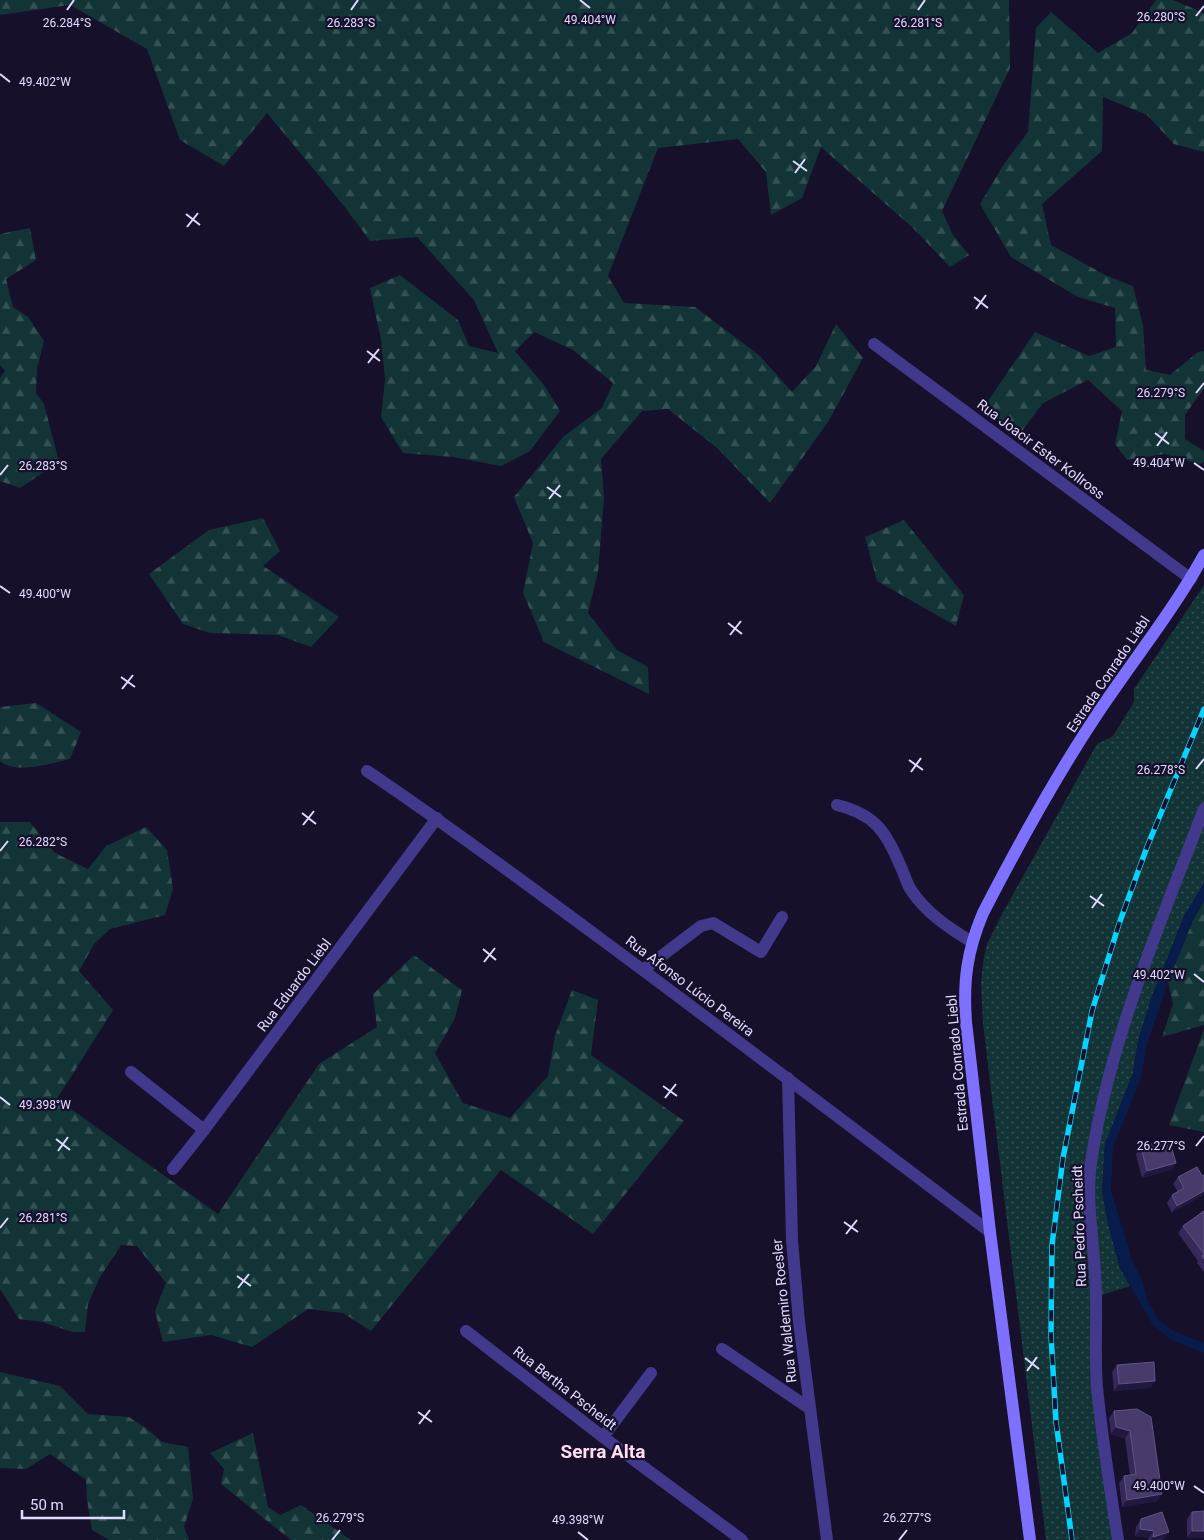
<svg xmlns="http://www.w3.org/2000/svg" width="1204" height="1540" font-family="Roboto,sans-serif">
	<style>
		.grass { fill: url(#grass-dots) }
		.forest { fill: url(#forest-firs) }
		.water { fill: #081c4c }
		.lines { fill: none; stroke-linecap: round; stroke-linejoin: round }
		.street { stroke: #42398c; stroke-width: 12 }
		.secondary { stroke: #7f71ff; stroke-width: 12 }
		.rail-casing { stroke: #06d4ff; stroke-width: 5.5 }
		.rail { stroke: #16102b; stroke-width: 4; stroke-dasharray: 11; stroke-linecap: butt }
		.wall { fill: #362859 }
		.shaded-wall { fill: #21173f }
		.building { fill: #483b6b; stroke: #605482 }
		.ticks { fill: none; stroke: #e1daff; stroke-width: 2 }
		.labels { text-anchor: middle; stroke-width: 4.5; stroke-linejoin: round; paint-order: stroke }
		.street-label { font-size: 14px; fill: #e1daff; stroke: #16102b }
		.district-label { font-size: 19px; font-weight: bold; fill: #ffdcf0; stroke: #16102b }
		.ticks-label { font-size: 12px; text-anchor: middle; fill: #e1daff; stroke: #16102b; stroke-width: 4.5; stroke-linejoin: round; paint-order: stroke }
	</style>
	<defs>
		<pattern id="grass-dots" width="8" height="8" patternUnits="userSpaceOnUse" patternTransform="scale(1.25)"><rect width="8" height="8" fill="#123436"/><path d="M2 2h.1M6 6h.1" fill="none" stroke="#345154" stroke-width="1.8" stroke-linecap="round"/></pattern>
		<pattern id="forest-firs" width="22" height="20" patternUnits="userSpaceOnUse" patternTransform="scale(1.25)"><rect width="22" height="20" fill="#123436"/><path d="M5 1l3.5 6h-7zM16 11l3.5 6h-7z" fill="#345154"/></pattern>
	</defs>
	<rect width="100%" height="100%" fill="#16102b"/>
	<polygon class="grass" points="1204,585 1204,881 1202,887 1185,914 1152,996 1138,1041 1133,1073 1105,1144 1102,1191 1108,1224 1120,1268 1130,1286 1096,1297 1097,1386 1118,1540 1046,1540 983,1024 981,983 984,957 987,944 1002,914 1097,744 1113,736 1134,702 1134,689"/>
	<g class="forest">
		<polygon points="0,0 1009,0 1010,68 942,211 953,235 969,255 950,267 913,228 821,147 802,198 771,215 766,172 738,139 658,148 608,276 624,303 695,307 759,355 792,392 816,366 836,324 863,358 828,422 770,503 717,448 668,409 642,411 601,459 604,498 598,572 588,613 617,650 648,667 649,694 544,642 523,593 533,543 514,497 564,436 602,408 613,383 573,350 534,332 515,351 544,385 560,411 530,451 501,466 453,457 403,453 381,417 385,379 381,340 370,288 400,275 458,320 469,346 498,353 474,300 417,237 370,241 344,206 267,113 224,166 180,140 147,49 70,5 0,15"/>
		<polygon points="1156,0 1173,0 1204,13 1204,152 1174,144 1147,115 1103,97 1102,151 1042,204 1051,245 1105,275 1133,286 1143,325 1146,370 1170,375 1198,352 1204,351 1204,388 1185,415 1185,439 1204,451 1204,462 1200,464 1164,454 1127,460 1115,444 1122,411 1088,380 1043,403 1019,435 984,407 1035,332 1089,356 1116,347 1115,308 1078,297 1011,257 980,204 1004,164 1028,132 1036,28 1051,12 1098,53 1132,33"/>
		<polygon points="30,228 36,260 6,279 13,307 28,317 44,341 37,369 36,393 44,404 59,462 20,488 0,481 0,378 5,371 0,365 0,234"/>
		<polygon points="263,518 280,551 263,566 339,617 311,647 278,635 210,633 183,624 149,574 209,530"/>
		<polygon points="904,520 964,595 956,626 877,581 865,537"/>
		<path d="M36,703L81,732L70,759C52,763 16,775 0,761V707Z"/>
		<polygon points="0,822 30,822 55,853 88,869 106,846 146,827 167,850 173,889 165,915 110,929 94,944 79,971 113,1010 57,1099 218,1214 319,1064 377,1027 373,994 414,955 462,990 455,1018 435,1053 463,1103 510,1118 548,1076 555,1036 572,990 598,1000 591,1055 684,1121 593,1234 501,1170 371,1331 343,1313 308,1309 252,1347 211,1335 163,1342 155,1311 166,1283 137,1246 121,1245 100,1277 88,1304 85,1332 72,1332 43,1322 19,1319 0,1289"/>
		<polygon points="1204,901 1204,1025 1162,1037 1173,1004 1168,982 1193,920"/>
		<polygon points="1204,1029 1204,1132 1169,1125"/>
		<polygon points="0,1372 60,1386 88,1414 129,1417 146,1428 162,1442 188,1447 193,1499 184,1527 189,1540 109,1540 92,1530 87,1500 86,1480 50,1454 26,1469 0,1468"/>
		<polygon points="253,1433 268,1507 280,1515 301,1505 351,1540 291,1540 221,1484 224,1469 210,1453"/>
	</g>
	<polygon class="water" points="1204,881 1204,901 1193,920 1168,982 1147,1044 1141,1077 1113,1147 1111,1191 1133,1262 1142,1280 1147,1300 1159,1320 1173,1331 1204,1343 1204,1353 1170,1339 1153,1325 1120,1268 1108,1224 1102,1191 1105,1144 1133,1073 1138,1041 1152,996 1185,914 1202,887"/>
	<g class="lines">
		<g class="street">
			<polyline points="874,344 1191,579"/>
			<path d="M367,771C447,825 524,882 601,939C732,1036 861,1134 990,1232"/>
			<path d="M837,805C874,814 886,831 900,865C904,873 906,882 911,890C926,913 949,928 972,942"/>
			<polyline points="643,970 701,926 713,923 761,952 782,917"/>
			<polyline points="131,1072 204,1130"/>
			<polyline points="788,1078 792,1240 799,1322 827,1540"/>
			<polyline points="173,1169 204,1130 437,818"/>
			<polyline points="466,1331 603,1437 742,1540"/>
			<polyline points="722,1349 809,1408"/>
			<polyline points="603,1437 651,1373"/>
			<path d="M1118,1540C1110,1489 1102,1438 1097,1387C1094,1349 1098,1311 1095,1273C1093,1235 1085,1195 1092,1156C1111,1036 1161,922 1204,809"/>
		</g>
		<path class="secondary" d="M1030,1540L990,1232L966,1022C963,981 967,951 983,913C1017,847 1053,781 1094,719C1130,664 1172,613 1204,555"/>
		<g class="rail-casing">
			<polyline id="rail" points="1072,1540 1056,1422 1051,1335 1052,1245 1063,1158 1092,1011 1119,924 1147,847 1204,709"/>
		</g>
		<use href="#rail" class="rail"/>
	</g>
	<g class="wall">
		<polygon points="1141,1147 1176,1163 1171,1170 1142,1178 1136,1154"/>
		<polygon points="1202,1176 1172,1213 1167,1203 1172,1195 1178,1192 1173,1184 1178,1177"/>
		<polygon points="1204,1211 1204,1272 1197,1263 1198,1261 1178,1233 1183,1226"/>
		<polygon points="1117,1365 1155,1381 1150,1388 1114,1391 1112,1372"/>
		<polygon points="1137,1409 1157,1501 1122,1507 1119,1483 1124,1476 1130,1475 1125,1438 1111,1434 1109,1418 1114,1411"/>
		<polygon points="1204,1511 1204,1538 1187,1538 1187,1519 1192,1512"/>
		<polygon points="1141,1519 1169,1532 1164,1539 1162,1540 1148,1540 1149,1538 1135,1536 1136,1527"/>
	</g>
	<g class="shaded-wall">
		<polygon points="1176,1163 1171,1170 1142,1178 1147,1171"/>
		<polygon points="1204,1191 1204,1195 1172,1213 1177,1206"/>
		<polygon points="1155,1381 1150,1388 1114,1391 1119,1384"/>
		<polygon points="1116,1427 1130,1431 1125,1438 1111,1434"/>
		<polygon points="1162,1494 1157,1501 1122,1507 1127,1500"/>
		<polygon points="1140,1529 1154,1531 1149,1538 1135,1536"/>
		<polygon points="1192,1531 1204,1531 1204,1538 1187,1538"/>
		<polygon points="1169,1532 1164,1539 1151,1540 1153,1537"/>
	</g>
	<g class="building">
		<polygon points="1169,1139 1176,1163 1147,1171 1141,1147"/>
		<polygon points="1197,1167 1202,1176 1204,1175 1204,1191 1177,1206 1172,1195 1184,1188 1178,1177"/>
		<polygon points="1204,1211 1204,1259 1202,1256 1204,1254 1183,1226"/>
		<polygon points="1154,1362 1155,1381 1119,1384 1117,1365"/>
		<polygon points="1137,1409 1151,1417 1162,1494 1127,1500 1124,1476 1136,1474 1130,1431 1116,1427 1114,1411"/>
		<polygon points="1204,1511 1204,1531 1192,1531 1192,1512"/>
		<polygon points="1162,1512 1169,1532 1153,1537 1154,1531 1140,1529 1141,1519"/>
	</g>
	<path class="ticks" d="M580,0L590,8M67,10L74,0M351,10L358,0M918,10L925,0M1196,16L1204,6M0,74L10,82M793,161L807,171M795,173L805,159M186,214L200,225M187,227L198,213M974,297L988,308M976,309L986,295M367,351L380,361M368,363L379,349M1196,393L1204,383M1155,433L1169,444M1157,446L1167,432M1194,463L1204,470M0,475L8,465M547,487L561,497M549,499L560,485M0,586L10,593M728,623L742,634M730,635L741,621M121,677L135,687M122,689L133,675M909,760L923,770M1196,769L1204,759M911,772L921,758M302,813L316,824M303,825L314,811M0,851L8,841M1090,896L1104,906M1092,908L1102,894M483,949L496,960M484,962L495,948M1194,974L1204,982M663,1086L677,1096M0,1097L10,1105M665,1098L676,1084M56,1139L70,1150M1196,1146L1204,1136M58,1151L68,1137M844,1222L858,1232M0,1228L8,1218M846,1234L857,1220M237,1276L251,1286M238,1288L249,1274M1025,1358L1039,1369M1027,1371L1037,1357M418,1412L432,1422M419,1424L430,1410M1194,1486L1204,1493M578,1532L588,1540M332,1540L340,1530M899,1540L907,1530"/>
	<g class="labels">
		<g class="street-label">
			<text transform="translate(1041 449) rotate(37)" y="5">Rua Joacir Ester Kollross</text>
			<text transform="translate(1108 674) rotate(-56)" y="5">Estrada Conrado Liebl</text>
			<text transform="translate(294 985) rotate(-53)" y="5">Rua Eduardo Liebl</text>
			<text transform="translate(690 986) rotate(37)" y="5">Rua Afonso Lúcio Pereira</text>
			<text transform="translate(957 1063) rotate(-95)" y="5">Estrada Conrado Liebl</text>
			<text transform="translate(1079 1226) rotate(-92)" y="5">Rua Pedro Pscheidt</text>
			<text transform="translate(784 1311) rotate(-96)" y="5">Rua Waldemiro Roesler</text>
			<text transform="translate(565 1388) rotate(38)" y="5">Rua Bertha Pscheidt</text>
		</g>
		<g class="district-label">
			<text x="603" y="1458">Serra Alta</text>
		</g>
	</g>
	<g class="ticks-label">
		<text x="1161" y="21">26.280°S</text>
		<text x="590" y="24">49.404°W</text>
		<text x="67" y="27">26.284°S</text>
		<text x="351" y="27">26.283°S</text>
		<text x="918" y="27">26.281°S</text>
		<text x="45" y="86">49.402°W</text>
		<text x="1161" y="397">26.279°S</text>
		<text x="1159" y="467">49.404°W</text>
		<text x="43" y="470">26.283°S</text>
		<text x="45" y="598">49.400°W</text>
		<text x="1161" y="774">26.278°S</text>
		<text x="43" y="846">26.282°S</text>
		<text x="1159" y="979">49.402°W</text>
		<text x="45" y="1109">49.398°W</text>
		<text x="1161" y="1150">26.277°S</text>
		<text x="43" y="1222">26.281°S</text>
		<text x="1159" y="1490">49.400°W</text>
		<text x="340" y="1522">26.279°S</text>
		<text x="907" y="1522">26.277°S</text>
		<text x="578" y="1524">49.398°W</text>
	</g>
	<path d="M22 1510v8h102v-8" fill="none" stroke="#e1daff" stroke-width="2.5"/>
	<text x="30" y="1510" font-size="15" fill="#e1daff" stroke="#16102b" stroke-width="4" paint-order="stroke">50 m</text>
</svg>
